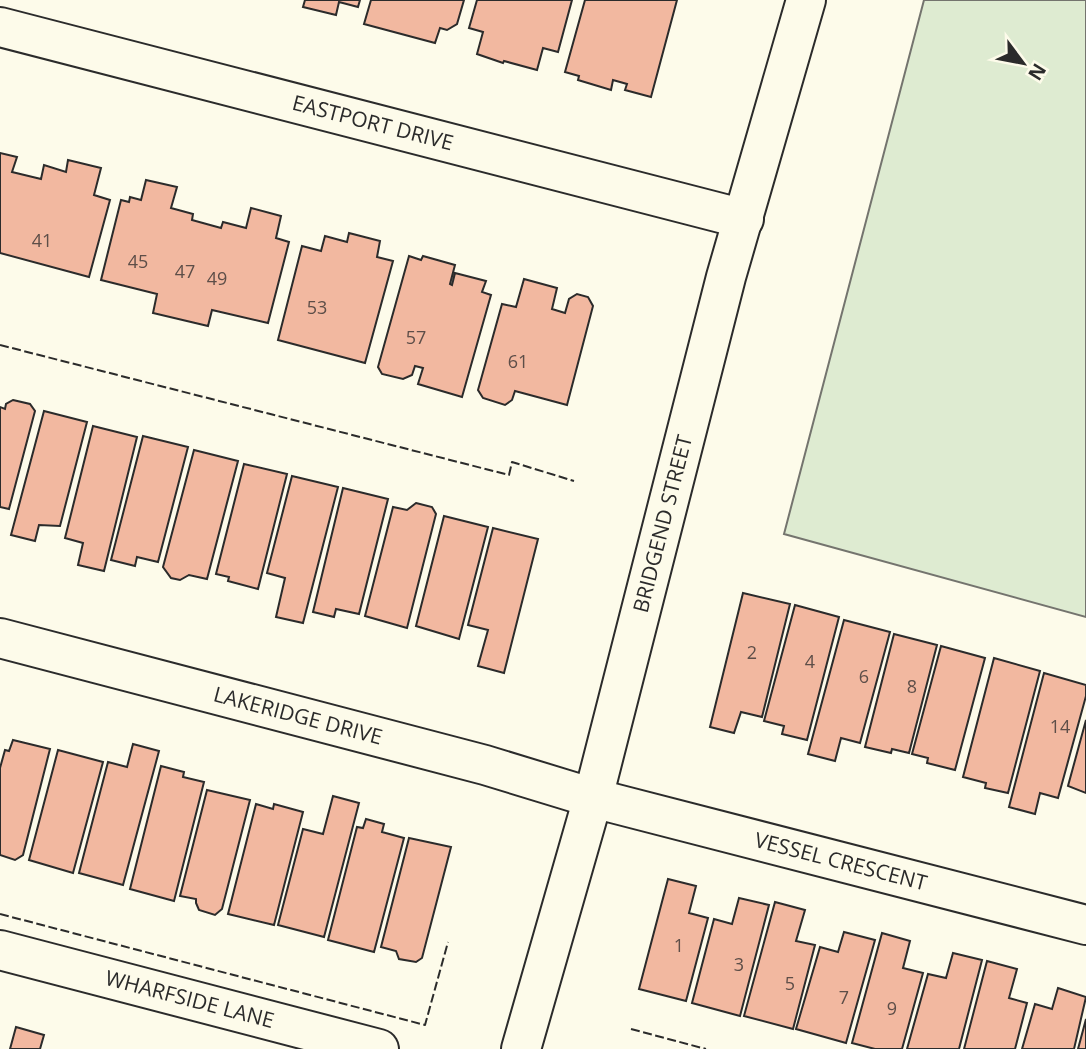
<svg xmlns="http://www.w3.org/2000/svg" width="1086" height="1049" font-family="'Open Sans',sans-serif">
	<style>
		.green { fill: #deebd1; stroke: #74746e; stroke-width: 2 }
		.building { fill: #f2b8a0; stroke: #2b2b2b; stroke-width: 2 }
		.lines { fill: none; stroke-linecap: round; stroke-linejoin: round }
		.street-casing { stroke: #2b2b2b; stroke-width: 42 }
		.street { stroke: #fdfbea; stroke-width: 38 }
		.fence { stroke: #2b2b2b; stroke-width: 2; stroke-dasharray: 9 3.5; stroke-linecap: butt }
		.labels { text-anchor: middle; stroke-width: 5; stroke-linejoin: round; paint-order: stroke }
		.number-label { font-size: 18px; fill: #5d4e48 }
		.street-label { font-size: 21px; fill: #2b2b2b; stroke: #fdfbea }
	</style>
	<rect width="100%" height="100%" fill="#fdfbea"/>
	<polygon class="green" points="924,0 1086,0 1086,617 784,534"/>
	<g class="building">
		<polygon points="305,0 360,0 358,7 339,2 336,15 303,7"/>
		<polygon points="371,0 464,0 457,24 447,30 440,28 435,43 364,24"/>
		<polygon points="477,0 572,0 558,52 543,48 537,70 504,61 503,63 477,54 483,32 469,28"/>
		<polygon points="585,0 677,0 651,97 625,90 627,84 613,80 611,90 578,80 579,76 565,72"/>
		<polygon points="0,153 17,157 12,172 41,179 44,165 66,172 68,160 101,168 94,195 110,200 89,277 0,253"/>
		<polygon points="146,180 177,187 171,208 193,214 192,220 221,228 223,222 246,228 251,208 281,216 276,238 289,242 268,323 212,310 208,326 153,313 157,294 101,280 121,200 129,202 130,197 141,200"/>
		<polygon points="349,233 380,241 377,257 393,261 365,363 278,340 302,246 321,251 325,236 347,242"/>
		<polygon points="409,256 421,260 423,256 455,265 450,284 452,285 455,273 486,281 482,292 491,295 462,397 418,384 423,368 415,366 412,375 403,379 382,374 378,367"/>
		<polygon points="524,279 557,288 552,309 565,313 569,299 577,294 588,297 593,306 567,405 515,391 512,400 505,405 483,398 478,390 502,304 516,307"/>
		<polygon points="13,400 30,404 35,411 9,509 0,507 0,407 5,409 6,404"/>
		<polygon points="44,411 87,422 60,526 39,525 35,541 11,535"/>
		<polygon points="93,426 137,437 104,571 78,565 83,543 65,538"/>
		<polygon points="143,436 188,447 158,562 137,557 135,566 111,560"/>
		<polygon points="194,450 238,461 207,579 189,575 180,580 171,578 163,567"/>
		<polygon points="244,464 287,474 258,589 228,581 229,577 216,574"/>
		<polygon points="292,476 338,487 303,623 276,617 285,578 267,573"/>
		<polygon points="343,488 388,499 359,614 336,609 334,617 313,612"/>
		<polygon points="416,503 432,507 436,514 407,628 365,616 393,507 407,510"/>
		<polygon points="444,516 488,527 459,639 416,626"/>
		<polygon points="493,528 538,539 504,673 478,666 488,630 468,625"/>
		<polygon points="743,593 790,604 762,717 741,712 734,733 710,727"/>
		<polygon points="795,605 839,617 807,740 782,734 784,726 764,721"/>
		<polygon points="844,620 890,632 860,743 841,738 835,761 808,754"/>
		<polygon points="894,634 937,645 909,753 892,749 891,753 865,747"/>
		<polygon points="941,646 985,658 955,770 927,763 928,758 912,754"/>
		<polygon points="994,658 1040,671 1008,793 985,788 986,783 963,777"/>
		<polygon points="1044,673 1086,685 1086,696 1058,798 1040,793 1035,814 1009,807"/>
		<polygon points="1086,720 1086,793 1068,786"/>
		<polygon points="13,740 50,749 23,855 15,860 0,855 0,768 5,750 9,751"/>
		<polygon points="133,744 159,751 123,885 79,873 108,762 127,767"/>
		<polygon points="58,750 103,762 73,873 29,860"/>
		<polygon points="161,766 184,772 183,777 204,782 174,901 130,889"/>
		<polygon points="207,790 250,800 222,909 215,915 199,910 196,903 196,899 180,896"/>
		<polygon points="333,796 359,803 324,937 278,925 303,829 323,834"/>
		<polygon points="256,804 273,809 274,804 303,812 274,925 228,914"/>
		<polygon points="366,819 384,824 382,832 404,838 374,952 328,940 357,827 363,828"/>
		<polygon points="409,838 451,847 422,958 416,962 399,959 396,951 381,947"/>
		<polygon points="668,879 696,886 689,913 708,918 686,1001 639,989"/>
		<polygon points="739,898 769,905 740,1016 692,1003 714,919 732,924"/>
		<polygon points="775,902 805,910 796,941 815,945 793,1029 744,1016"/>
		<polygon points="844,932 875,940 846,1043 796,1029 820,947 838,952"/>
		<polygon points="882,933 910,941 903,968 923,973 902,1049 875,1049 852,1043"/>
		<polygon points="953,953 982,960 959,1049 907,1049 928,974 946,978"/>
		<polygon points="987,961 1017,969 1009,998 1027,1003 1015,1049 964,1049"/>
		<polygon points="1058,988 1086,997 1074,1049 1022,1049 1035,1004 1052,1009"/>
		<polygon points="1086,1019 1086,1049 1078,1049"/>
		<polygon points="16,1027 44,1035 40,1049 10,1049"/>
	</g>
	<g class="lines">
		<g class="street-casing">
			<g id="street">
				<path id="s1" d="M0,27L744,219"/>
				<path id="s2" d="M0,638L485,765L593,798L1086,925"/>
				<path id="s3" d="M0,950L379,1049"/>
				<path id="s4" d="M521,1049L593,798L726,277L806,0"/>
			</g>
		</g>
		<use href="#street" class="street"/>
		<g class="fence">
			<polyline points="0,345 509,475 512,462 574,481"/>
			<polyline points="0,914 425,1025 448,942"/>
			<polyline points="631,1029 706,1049"/>
		</g>
	</g>
	<g class="labels">
		<g class="number-label">
			<text x="42" y="247">41</text>
			<text x="138" y="268">45</text>
			<text x="185" y="278">47</text>
			<text x="217" y="285">49</text>
			<text x="317" y="314">53</text>
			<text x="416" y="344">57</text>
			<text x="518" y="368">61</text>
			<text x="752" y="659">2</text>
			<text x="810" y="668">4</text>
			<text x="864" y="683">6</text>
			<text x="912" y="693">8</text>
			<text x="1060" y="733">14</text>
			<text x="679" y="952">1</text>
			<text x="739" y="971">3</text>
			<text x="790" y="990">5</text>
			<text x="844" y="1004">7</text>
			<text x="892" y="1015">9</text>
		</g>
		<g class="street-label">
			<text dy="7" stroke="none"><textPath href="#s1" startOffset="385">EASTPORT DRIVE</textPath></text>
			<text dy="7" stroke="none"><textPath href="#s4" startOffset="544">BRIDGEND STREET</textPath></text>
			<text dy="7" stroke="none"><textPath href="#s2" startOffset="308">LAKERIDGE DRIVE</textPath></text>
			<text dy="7" stroke="none"><textPath href="#s2" startOffset="870">VESSEL CRESCENT</textPath></text>
			<text dy="7" stroke="none"><textPath href="#s3" startOffset="196">WHARFSIDE LANE</textPath></text>
		</g>
	</g>
	<g transform="translate(1023 63) rotate(122)" stroke="#fdfbea" stroke-width="5" paint-order="stroke">
	<path d="M0-5L12 26L0 18L-12 26Z" fill="#2b2b2b"/>
	<text y="-10" font-size="19" font-weight="bold" text-anchor="middle" fill="#2b2b2b">N</text>
	</g>
</svg>
